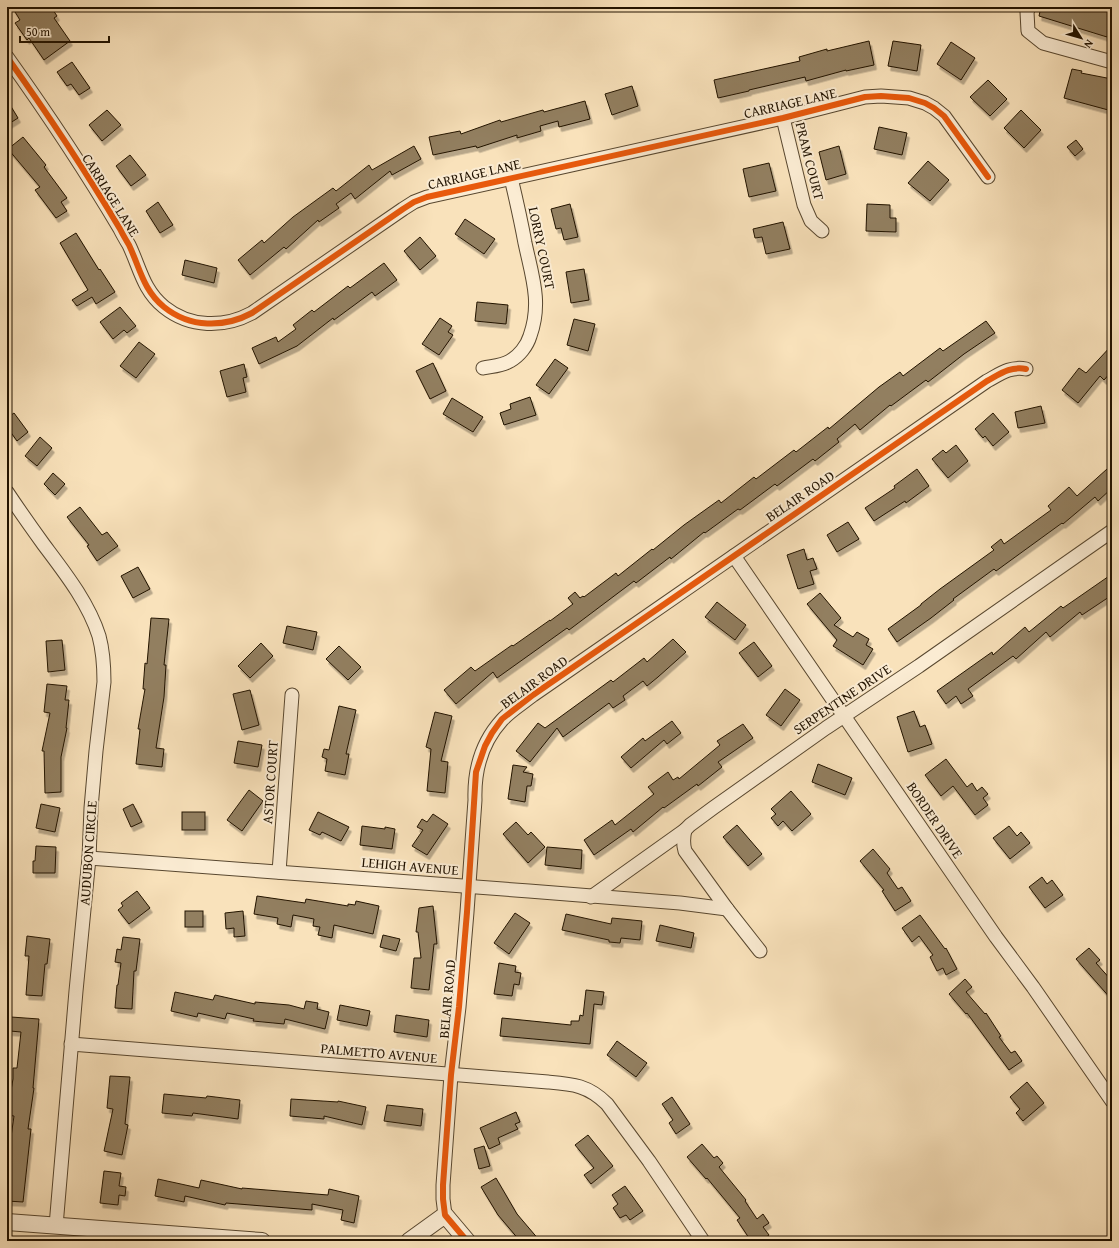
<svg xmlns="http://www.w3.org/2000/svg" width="1119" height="1248" font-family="'Gentium Book Plus',serif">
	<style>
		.building { fill: #927f61; stroke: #221300; filter: url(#shadow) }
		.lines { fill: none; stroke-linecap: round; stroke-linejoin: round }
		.minor-casing { stroke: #58472f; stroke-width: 15 }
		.tertiary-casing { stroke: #58472f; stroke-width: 18 }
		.minor { stroke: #fbecd3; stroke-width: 13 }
		.tertiary { stroke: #fbecd3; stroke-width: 16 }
		.cycleway-casing { stroke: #fbecd3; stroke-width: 8 }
		.cycleway { stroke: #e8590c; stroke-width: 6 }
		.labels { text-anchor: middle; stroke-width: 4; stroke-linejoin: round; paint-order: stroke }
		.street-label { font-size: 14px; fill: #221300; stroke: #fbecd3 }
	</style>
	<defs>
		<filter id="shadow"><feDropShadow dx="2.5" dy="4.5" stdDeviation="0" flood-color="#0004"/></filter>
	</defs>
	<rect width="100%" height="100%" fill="#f9e2bb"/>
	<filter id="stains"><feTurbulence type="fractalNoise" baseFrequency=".005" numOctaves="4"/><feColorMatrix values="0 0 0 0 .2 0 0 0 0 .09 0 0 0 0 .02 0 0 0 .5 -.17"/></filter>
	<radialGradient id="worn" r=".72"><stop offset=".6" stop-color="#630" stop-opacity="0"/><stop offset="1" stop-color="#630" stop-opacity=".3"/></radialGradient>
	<g class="building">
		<polygon points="12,7 51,7 57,16 54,18 70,41 44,60 29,38 27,40 15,23 20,20"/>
		<polygon points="1041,7 1097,7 1112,12 1112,21 1107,37 1039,16"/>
		<polygon points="869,41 874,65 846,71 846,70 806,81 805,77 749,90 749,91 718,98 714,80 800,61 799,57 827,49 827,51"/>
		<polygon points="893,41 921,45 917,71 888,66"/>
		<polygon points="951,42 975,58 961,80 937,64"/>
		<polygon points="72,62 90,88 79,95 71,84 67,86 57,72"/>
		<polygon points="1072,69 1082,71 1081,73 1112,79 1112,111 1064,98"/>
		<polygon points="988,80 1007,99 990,116 970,97"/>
		<polygon points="632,86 638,106 612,115 605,94"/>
		<polygon points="7,100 18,118 7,125"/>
		<polygon points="585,101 590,119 559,127 558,121 540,126 541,131 517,138 517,135 477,148 476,146 433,155 429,137 460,131 461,134 500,120 501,122 543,110 544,112"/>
		<polygon points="107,110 121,125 102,141 89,125"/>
		<polygon points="1021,110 1041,130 1024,148 1004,128"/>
		<polygon points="879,127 907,133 902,155 874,149"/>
		<polygon points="23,137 46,165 44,167 67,198 61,202 67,211 56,218 35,190 40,187 8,149"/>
		<polygon points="1076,140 1083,149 1075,156 1067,147"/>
		<polygon points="414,146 421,159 392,175 390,171 355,199 351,193 336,204 339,208 319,222 318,220 286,249 284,247 250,275 238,260 262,240 264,243 293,217 333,188 336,191 369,165 372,170"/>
		<polygon points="839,146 846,174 826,180 819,152"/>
		<polygon points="130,155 146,175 131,186 116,166"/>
		<polygon points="928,161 949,180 930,201 908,183"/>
		<polygon points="769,163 776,191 749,197 743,169"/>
		<polygon points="158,202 173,225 160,233 146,211"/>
		<polygon points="570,204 578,237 564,240 561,228 556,229 551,209"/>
		<polygon points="867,204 890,205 890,218 896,218 896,232 866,231"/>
		<polygon points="465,219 495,239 484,254 455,234"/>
		<polygon points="783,222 790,249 766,254 762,237 755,238 753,229"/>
		<polygon points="76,233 99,270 100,269 115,292 96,304 92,297 77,306 72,300 88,290 60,243"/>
		<polygon points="420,237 436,256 420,270 404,251"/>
		<polygon points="185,260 217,268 214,283 182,275"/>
		<polygon points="384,263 397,280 375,296 372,292 334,320 333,318 297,346 259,364 252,348 276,337 278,342 296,329 293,325 312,310 314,312 348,286 350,288"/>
		<polygon points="584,269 589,300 571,303 566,272"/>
		<polygon points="477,302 508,305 506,324 475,321"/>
		<polygon points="120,307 136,326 127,333 124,330 113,339 100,322"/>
		<polygon points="440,318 452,326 448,332 453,335 439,355 422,344"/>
		<polygon points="574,319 595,324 588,351 567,345"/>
		<polygon points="986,321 995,333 964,354 928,382 926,380 891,406 890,405 860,430 855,424 837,439 839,442 815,461 813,459 777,486 775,484 740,510 738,509 705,533 704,532 671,559 670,557 636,583 634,581 569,630 567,628 497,678 493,672 456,704 444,690 471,667 475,671 512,645 513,646 550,620 550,621 573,604 568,598 575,592 580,598 583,596 584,597 616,573 618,576 652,549 653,550 684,525 719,500 721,503 754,477 756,479 794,450 796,452 828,427 829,429 879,387 900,372 903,376 940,348 943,351"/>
		<polygon points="139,342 155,354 136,378 120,366"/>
		<polygon points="1112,345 1112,371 1104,380 1100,376 1078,403 1062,390 1079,368 1086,373"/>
		<polygon points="555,359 568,368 549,394 536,385"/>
		<polygon points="433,363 446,391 430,399 416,371"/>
		<polygon points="244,364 247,377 243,378 246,392 227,397 220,371"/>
		<polygon points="530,397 536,415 504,425 500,413 511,409 510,404"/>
		<polygon points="452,398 483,417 473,432 443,414"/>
		<polygon points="1041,406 1045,423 1018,428 1015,412"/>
		<polygon points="14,413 28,432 17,441 7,427 7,418"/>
		<polygon points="993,413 1009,432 993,446 985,436 983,438 975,429"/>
		<polygon points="40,437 52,448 37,466 25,456"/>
		<polygon points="956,445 968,461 948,478 932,459 943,450 946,453"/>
		<polygon points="917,469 929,486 906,503 905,501 874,521 865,508 895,488 894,486"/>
		<polygon points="1107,469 1112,474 1112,488 1098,501 1095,497 1063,524 1062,523 996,571 994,569 953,599 954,600 931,618 897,642 888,629 921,605 921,604 940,589 994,550 991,547 1001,539 1004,544 1051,510 1048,506 1069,487 1077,496"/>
		<polygon points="53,473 65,484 55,495 44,484"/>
		<polygon points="80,507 102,535 107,532 118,546 97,561 87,546 89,545 67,517"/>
		<polygon points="848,522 859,539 837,552 827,535"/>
		<polygon points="804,549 807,560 813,558 817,569 810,571 814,584 798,589 787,555"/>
		<polygon points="138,567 150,589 133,598 121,576"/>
		<polygon points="1112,574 1112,595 1082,615 1080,612 1050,637 1046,632 1016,659 1013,656 968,689 973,696 961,704 956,696 946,704 937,691 992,652 993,655 1025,627 1029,632 1061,606 1063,608"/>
		<polygon points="820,593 841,618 834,625 853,637 857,632 869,639 866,645 873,649 863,665 833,646 837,640 807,604"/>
		<polygon points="717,602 746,625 735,640 705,617"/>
		<polygon points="151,618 169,619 164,665 166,665 164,697 156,748 164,749 162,767 136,764 140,729 138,729 145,689 143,689 145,663 147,664"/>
		<polygon points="287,626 317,632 313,650 283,643"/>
		<polygon points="673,639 686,652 658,677 647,686 643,681 623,696 625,700 613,708 609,703 563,737 557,728 530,762 516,751 538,723 545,728 611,680 613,682 644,658 647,662"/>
		<polygon points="62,640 65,670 48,672 46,641"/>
		<polygon points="754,642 772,666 758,677 739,653"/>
		<polygon points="261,643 273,656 250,678 238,666"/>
		<polygon points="339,646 361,667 348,680 326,659"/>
		<polygon points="47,684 67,686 65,700 69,700 66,728 67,728 61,757 61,792 45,793 44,751 42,751 50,713 44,712"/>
		<polygon points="785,689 800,700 781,726 766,715"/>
		<polygon points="250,690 259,725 242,730 233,694"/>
		<polygon points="339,706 356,710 346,754 349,754 345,775 325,771 327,759 322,757 324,749 329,750"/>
		<polygon points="914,711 920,727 925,725 932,744 908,752 897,717"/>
		<polygon points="435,712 452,716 441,761 448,762 445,793 427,791 431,749 426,747"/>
		<polygon points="672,721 681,733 667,744 664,740 631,768 621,757 643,738 645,741"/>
		<polygon points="743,724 753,738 718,762 722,767 698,786 697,784 664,808 663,807 633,832 631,829 594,855 584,840 612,820 615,825 654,794 648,787 668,772 673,780 678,777 679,779 720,745 717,741"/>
		<polygon points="238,741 262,745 258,767 234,763"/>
		<polygon points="946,759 967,787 972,783 977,791 982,787 988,794 983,798 988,805 975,815 953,786 941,796 925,775"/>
		<polygon points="818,764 852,778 845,795 812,782"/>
		<polygon points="513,765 527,767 523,772 533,774 531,786 527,786 525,802 508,799"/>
		<polygon points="249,790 263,801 242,831 227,820"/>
		<polygon points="791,791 811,814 792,831 783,821 778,826 771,818 776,814 771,809"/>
		<polygon points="41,804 60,808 55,832 36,828"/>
		<polygon points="133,804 142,822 131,827 123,809"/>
		<rect x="182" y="812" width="23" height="18"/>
		<polygon points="318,812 349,827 341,841 322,832 320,835 309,830"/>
		<polygon points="433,814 448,824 427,855 412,846 423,830 417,827 422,819 427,822"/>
		<polygon points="516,822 528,835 531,832 545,847 528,863 503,834"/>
		<polygon points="737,825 762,854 748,866 723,837"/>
		<polygon points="362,826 385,829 385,827 395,829 392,849 360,845"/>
		<polygon points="1009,826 1017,836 1021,832 1030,843 1010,859 993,838"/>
		<polygon points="36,846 56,847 55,873 33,873 33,861 35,861"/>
		<polygon points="547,847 582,850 581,869 545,865"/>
		<polygon points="873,849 890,869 887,873 898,889 902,887 911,901 895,911 882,891 884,890 860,861"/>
		<polygon points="1042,877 1047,884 1052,880 1063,895 1045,908 1029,887"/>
		<polygon points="137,891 150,908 129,924 118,910 123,906 121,903"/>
		<polygon points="257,896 305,903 306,899 348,906 348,904 355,905 356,901 379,906 373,934 334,925 332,938 318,935 320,927 313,926 314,919 293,915 291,927 277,924 278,918 254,914"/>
		<polygon points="433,906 437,944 434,944 429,990 411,988 414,958 421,958 418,932 416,932 419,908"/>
		<rect x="185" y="911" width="18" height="16"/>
		<polygon points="243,911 245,936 234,937 234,928 226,929 225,913"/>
		<polygon points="515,913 530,923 509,954 494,943"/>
		<polygon points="566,914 611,924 612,918 642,921 640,940 621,938 620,943 609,942 609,940 562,930"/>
		<polygon points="920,915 945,949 946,948 957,969 946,975 943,968 937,971 930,957 933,955 919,936 912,942 902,928"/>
		<polygon points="660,925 694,933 691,948 656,941"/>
		<polygon points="383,935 400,939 396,951 380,947"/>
		<polygon points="27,936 50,939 47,964 45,964 42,996 26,995 29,956 25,956"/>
		<polygon points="123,937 140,939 136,971 134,971 132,1009 115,1008 117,985 118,985 121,963 115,962 117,949 121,950"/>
		<polygon points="1089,948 1100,960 1096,963 1112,981 1112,1000 1076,959"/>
		<polygon points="499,963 516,966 515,972 521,973 519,985 514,984 512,996 494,994"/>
		<polygon points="965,979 972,987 966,992 985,1014 986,1013 1001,1036 999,1037 1011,1053 1015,1051 1022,1061 1009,1070 967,1013 966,1014 949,994"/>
		<polygon points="586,990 604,992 602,1005 594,1004 590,1044 500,1036 502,1018 571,1025 571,1021 579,1021 580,1015 583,1016"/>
		<polygon points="175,992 213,1000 215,995 255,1004 255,1002 289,1005 304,1009 306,1001 318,1003 317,1009 329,1012 325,1029 285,1019 284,1024 253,1021 254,1019 227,1013 225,1019 198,1013 197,1017 171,1011"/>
		<polygon points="340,1005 370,1011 367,1026 337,1020"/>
		<polygon points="396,1015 429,1020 427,1037 394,1032"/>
		<polygon points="11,1017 39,1019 33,1088 34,1088 28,1129 31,1129 23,1202 7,1201 10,1159 8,1158 14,1116 7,1115 7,1102 9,1102 13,1079 13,1068 17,1068 21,1032 10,1031"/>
		<polygon points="617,1041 647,1063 636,1077 607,1055"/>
		<polygon points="110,1076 130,1077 125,1124 128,1125 122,1155 104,1151 113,1109 107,1108"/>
		<polygon points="1027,1082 1044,1103 1023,1121 1016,1113 1020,1109 1010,1097"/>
		<polygon points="164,1094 206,1098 207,1096 240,1100 238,1119 193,1113 192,1116 162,1113"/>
		<polygon points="672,1097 690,1124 676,1134 669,1123 673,1120 662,1104"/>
		<polygon points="291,1099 338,1102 338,1101 366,1107 362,1125 324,1116 324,1119 290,1116"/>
		<polygon points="387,1105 423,1109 421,1126 384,1121"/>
		<polygon points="516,1112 520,1122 515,1124 518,1129 498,1138 500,1144 489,1149 480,1128"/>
		<polygon points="588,1135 613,1166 591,1184 584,1175 594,1168 575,1145"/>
		<polygon points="702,1144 714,1158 717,1156 723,1163 719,1167 746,1200 745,1201 757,1219 763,1214 769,1223 763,1227 769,1235 761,1241 751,1241 737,1220 740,1218 707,1178 706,1179 687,1157"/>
		<polygon points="484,1146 490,1166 479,1169 474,1149"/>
		<polygon points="104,1171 121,1173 119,1186 126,1187 125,1196 119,1195 118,1205 100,1203"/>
		<polygon points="496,1178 517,1214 540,1241 520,1241 498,1215 481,1187"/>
		<polygon points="158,1179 199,1188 201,1180 242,1189 242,1188 328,1195 329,1189 359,1196 354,1223 341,1220 343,1210 312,1204 312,1210 226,1203 225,1205 185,1196 184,1202 155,1196"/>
		<polygon points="625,1186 643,1211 630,1220 626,1215 620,1218 613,1208 618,1204 612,1195"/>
	</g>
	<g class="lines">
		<g class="minor-casing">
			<g id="minor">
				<polyline points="1029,7 1027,12 1028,31 1043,43 1112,62"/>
				<path d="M7,57C47,113 85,170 120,229C123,235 126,240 129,245C140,268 143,290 164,307C190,328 224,328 252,313L403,209L414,202L427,197L783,118L865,97L881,96L909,98L925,103L934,108L944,116L988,177"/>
				<polyline points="783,118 804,205 811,221 822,231"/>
				<path d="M483,368C492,366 502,366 510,361C519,356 527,346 530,336C542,303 532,276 525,243C521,221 516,199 511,178"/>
				<path d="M7,492C19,510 31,527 44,545C65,573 88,602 99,636C103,651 104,667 104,682L96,751L91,808L89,858L76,991L56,1226"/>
				<polyline points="734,556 996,937 1033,987 1112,1101"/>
				<path d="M685,830C683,838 683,844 685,851L727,909L760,951"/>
				<polyline points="89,858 529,891 680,903 727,909"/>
				<polyline points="279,872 292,695"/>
				<polyline points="591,897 685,830 690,825 713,808 826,728 919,666 1112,531"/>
				<path d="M71,1044L548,1082C572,1084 588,1085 607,1104L649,1161L703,1241"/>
				<path d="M445,1215L443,1199V1185L451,1075L459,1007L467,912L475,800C474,770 482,742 502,720C510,711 523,703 533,695L987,381C1000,374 1010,366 1026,369"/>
			</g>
		</g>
		<g class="tertiary-casing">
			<g id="tertiary">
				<polyline points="7,1222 262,1241"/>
				<polyline points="409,1241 445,1215 467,1241"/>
			</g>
		</g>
		<use href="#minor" class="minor"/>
		<use href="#tertiary" class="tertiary"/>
		<g class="cycleway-casing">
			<g id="cycleway">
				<path d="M7,57C47,113 85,170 120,229C123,235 126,240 129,245C140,268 143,290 164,307C190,328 224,328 252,313L403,209L414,202L427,197L783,118L865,97L881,96L909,98L925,103L934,108L944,116L988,177"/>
				<path d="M467,1241L445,1215L443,1199V1185L451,1075L459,1007L467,912L476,772L485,746L492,733L502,719L533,695L987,381C1000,374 1010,366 1026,369"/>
			</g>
		</g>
		<use href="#cycleway" class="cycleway"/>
	</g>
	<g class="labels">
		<g class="street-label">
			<text transform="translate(790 103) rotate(-13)" y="5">CARRIAGE LANE</text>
			<text transform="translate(810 161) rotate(76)" y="5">PRAM COURT</text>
			<text transform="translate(474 174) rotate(-13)" y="5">CARRIAGE LANE</text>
			<text transform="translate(111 195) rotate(58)" y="5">CARRIAGE LANE</text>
			<text transform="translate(542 248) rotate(78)" y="5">LORRY COURT</text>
			<text transform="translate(800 496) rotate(-34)" y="5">BELAIR ROAD</text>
			<text transform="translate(534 682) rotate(-36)" y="5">BELAIR ROAD</text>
			<text transform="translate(842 699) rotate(-34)" y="5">SERPENTINE DRIVE</text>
			<text transform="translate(270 782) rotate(-86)" y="5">ASTOR COURT</text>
			<text transform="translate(935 820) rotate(56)" y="5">BORDER DRIVE</text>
			<text transform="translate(88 853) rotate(-86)" y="5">AUDUBON CIRCLE</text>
			<text transform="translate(410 866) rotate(5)" y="5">LEHIGH AVENUE</text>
			<text transform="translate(447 999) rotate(-85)" y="5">BELAIR ROAD</text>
			<text transform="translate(379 1053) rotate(5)" y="5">PALMETTO AVENUE</text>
		</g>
	</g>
	<rect width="1119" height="1248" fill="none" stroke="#f9e2bb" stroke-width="24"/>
	<rect x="8" y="8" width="1103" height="1232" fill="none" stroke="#221300" stroke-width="2"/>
	<rect x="12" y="12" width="1095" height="1224" fill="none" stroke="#221300"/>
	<g transform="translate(1081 38) rotate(127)" stroke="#fbecd3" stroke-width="3" paint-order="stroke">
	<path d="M0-3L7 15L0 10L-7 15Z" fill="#221300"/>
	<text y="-6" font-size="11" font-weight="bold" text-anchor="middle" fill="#221300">N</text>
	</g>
	<path d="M20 36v6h89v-6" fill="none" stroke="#221300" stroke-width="2"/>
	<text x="26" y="36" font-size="12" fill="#221300" stroke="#fbecd3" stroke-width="3" paint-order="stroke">50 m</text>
	<rect width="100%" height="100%" filter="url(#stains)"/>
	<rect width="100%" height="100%" fill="url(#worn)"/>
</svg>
